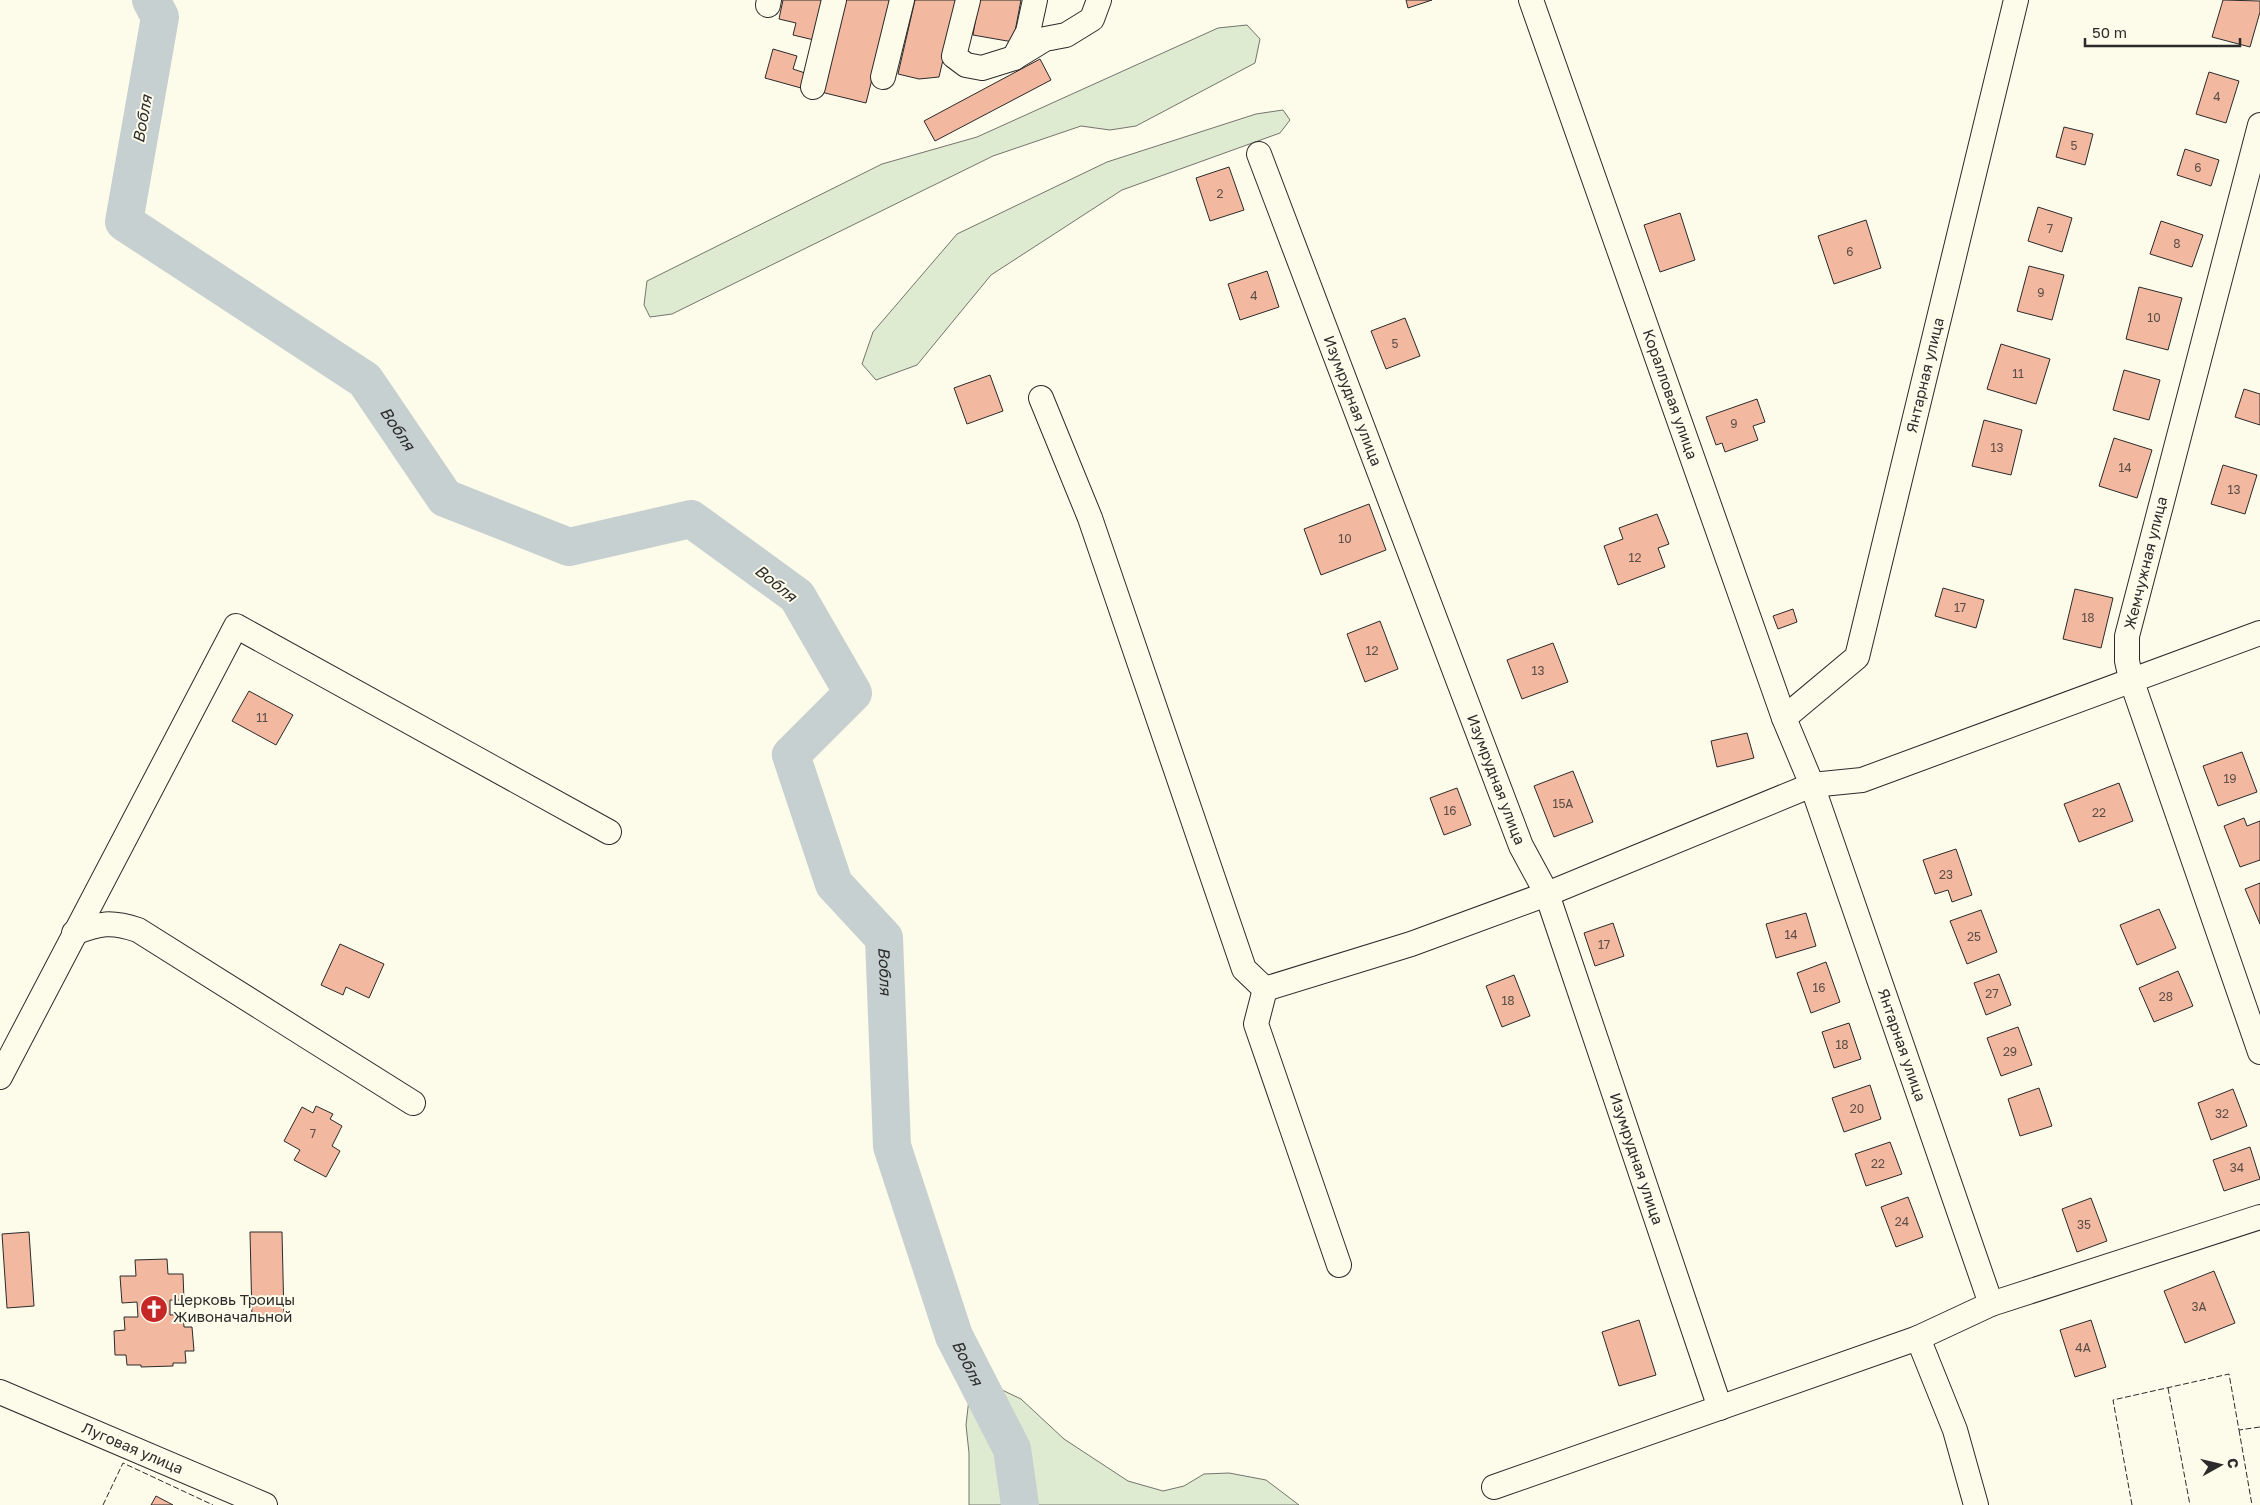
<svg xmlns="http://www.w3.org/2000/svg" width="2260" height="1505" font-family="'Golos Text',sans-serif">
	<style>
		.green { fill: #deebd1; stroke: #74746e }
		.lines { fill: none; stroke-linecap: round; stroke-linejoin: round }
		.river { stroke: #c7d0d0; stroke-width: 38 }
		.building { fill: #f2b8a0; stroke: #2b2b2b }
		.minor-casing { stroke: #2b2b2b; stroke-width: 26 }
		.minor { stroke: #fdfbea; stroke-width: 24 }
		.fence { stroke: #2b2b2b; stroke-width: 1; stroke-dasharray: 6 2.5; stroke-linecap: butt }
		.labels { text-anchor: middle; stroke-width: 4; stroke-linejoin: round; paint-order: stroke }
		.number-label { font-size: 12px; fill: #5d4e48 }
		.street-label { font-size: 15px; fill: #2b2b2b; stroke: #fdfbea }
		.poi-label { font-size: 15px; fill: #2b2b2b; stroke: #fdfbea; text-anchor: start }
		.water-label { font-size: 16px; font-style: italic; fill: #2b2b2b; stroke: #fdfbea }
	</style>
	<rect width="100%" height="100%" fill="#fdfbea"/>
	<g class="green">
		<polygon points="1247,25 1260,39 1255,63 1136,126 1110,130 1081,126 993,156 672,314 650,317 644,305 647,281 882,164 977,137 1218,28"/>
		<polygon points="1283,110 1290,120 1280,133 1122,190 991,275 917,365 876,380 862,364 873,332 957,234 1107,162 1256,114"/>
		<polygon points="979,1379 1021,1399 1064,1439 1128,1481 1163,1491 1184,1486 1204,1474 1229,1473 1266,1480 1299,1505 969,1505 969,1453 966,1425 970,1390"/>
	</g>
	<g class="lines">
		<path class="river" id="s1" d="M151,0L160,17L124,222L365,380L445,498L569,547L691,519L797,596L853,693L791,755L834,884L884,938L892,1146L954,1336L1012,1449L1020,1505"/>
	</g>
	<g class="building">
		<polygon points="783,0 825,0 814,40 793,35 796,23 779,19"/>
		<polygon points="844,0 892,0 866,103 821,92"/>
		<polygon points="915,0 957,0 939,77 919,79 898,74"/>
		<polygon points="979,0 1021,0 1013,42 973,35"/>
		<polygon points="1406,0 1432,0 1408,8"/>
		<polygon points="2223,0 2260,1 2260,12 2250,47 2212,37"/>
		<polygon points="773,49 797,56 793,69 805,73 801,88 765,78"/>
		<polygon points="1040,59 1051,80 935,141 924,121"/>
		<polygon points="2209,72 2239,81 2226,123 2196,114"/>
		<polygon points="2064,127 2093,134 2085,165 2056,157"/>
		<polygon points="2185,149 2219,160 2211,186 2177,175"/>
		<polygon points="1229,167 1244,210 1210,221 1196,178"/>
		<polygon points="2038,207 2072,218 2062,252 2028,241"/>
		<polygon points="1680,213 1695,260 1660,272 1644,225"/>
		<polygon points="1866,220 1881,268 1834,284 1818,236"/>
		<polygon points="2161,221 2203,235 2192,267 2150,254"/>
		<polygon points="2029,266 2064,275 2052,320 2017,311"/>
		<polygon points="1267,271 1279,307 1240,320 1228,284"/>
		<polygon points="2139,287 2182,298 2168,350 2126,339"/>
		<polygon points="1405,318 1420,356 1386,369 1371,331"/>
		<polygon points="2001,344 2050,359 2036,404 1987,389"/>
		<polygon points="2124,370 2160,380 2149,420 2113,410"/>
		<polygon points="990,375 1003,411 967,424 954,388"/>
		<polygon points="2244,389 2260,394 2260,425 2235,417"/>
		<polygon points="1757,399 1765,422 1753,426 1758,440 1725,452 1722,443 1716,445 1706,417"/>
		<polygon points="1984,420 2022,430 2011,475 1972,466"/>
		<polygon points="2114,438 2152,450 2137,498 2099,486"/>
		<polygon points="2223,465 2257,475 2245,514 2211,504"/>
		<polygon points="1369,504 1386,550 1321,575 1304,529"/>
		<polygon points="1657,514 1669,544 1658,548 1665,567 1618,585 1604,546 1623,539 1619,528"/>
		<polygon points="1943,588 1984,600 1976,628 1935,616"/>
		<polygon points="2075,589 2113,598 2101,648 2063,639"/>
		<polygon points="1793,609 1797,622 1778,629 1773,616"/>
		<polygon points="1380,621 1398,669 1365,682 1347,634"/>
		<polygon points="1553,643 1568,682 1522,699 1507,660"/>
		<polygon points="249,691 293,715 276,745 232,721"/>
		<polygon points="1747,733 1754,758 1717,767 1711,741"/>
		<polygon points="2242,752 2257,792 2218,806 2203,766"/>
		<polygon points="1573,771 1593,822 1554,837 1534,786"/>
		<polygon points="2119,783 2133,821 2079,842 2064,804"/>
		<polygon points="1457,788 1471,825 1444,835 1430,798"/>
		<polygon points="2244,818 2247,826 2260,821 2260,860 2240,867 2224,826"/>
		<polygon points="1956,849 1972,895 1952,902 1948,890 1935,894 1923,860"/>
		<polygon points="2260,883 2260,924 2245,889"/>
		<polygon points="2159,909 2176,948 2137,965 2120,925"/>
		<polygon points="1981,910 1997,952 1967,964 1950,921"/>
		<polygon points="1806,913 1816,946 1776,958 1766,924"/>
		<polygon points="1613,923 1624,956 1595,966 1584,933"/>
		<polygon points="340,944 384,964 369,998 346,987 343,995 321,985"/>
		<polygon points="1826,962 1840,1002 1811,1013 1797,973"/>
		<polygon points="2178,971 2193,1006 2154,1022 2139,988"/>
		<polygon points="1999,974 2011,1005 1986,1015 1974,983"/>
		<polygon points="1514,975 1530,1016 1502,1027 1486,986"/>
		<polygon points="1849,1023 1861,1059 1834,1068 1822,1032"/>
		<polygon points="2018,1027 2032,1065 2001,1076 1987,1038"/>
		<polygon points="1870,1085 1881,1119 1844,1132 1832,1098"/>
		<polygon points="2039,1088 2052,1126 2020,1136 2008,1099"/>
		<polygon points="2233,1089 2247,1126 2211,1140 2198,1103"/>
		<polygon points="316,1106 333,1114 330,1119 342,1126 332,1146 340,1151 326,1177 294,1160 300,1150 284,1141 302,1107 313,1113"/>
		<polygon points="1890,1142 1902,1174 1866,1186 1855,1154"/>
		<polygon points="2250,1147 2260,1179 2224,1191 2213,1160"/>
		<polygon points="1908,1197 1923,1237 1896,1247 1881,1207"/>
		<polygon points="2091,1198 2107,1241 2077,1252 2062,1209"/>
		<polygon points="29,1232 34,1306 7,1308 2,1234"/>
		<polygon points="250,1232 282,1232 284,1318 252,1318"/>
		<polygon points="167,1259 168,1274 183,1274 184,1300 170,1300 170,1315 183,1314 184,1327 192,1327 194,1351 185,1351 186,1363 173,1363 173,1366 141,1367 141,1365 127,1365 126,1355 115,1355 114,1331 125,1330 124,1317 138,1317 137,1302 122,1303 120,1276 136,1276 135,1260"/>
		<polygon points="2214,1271 2235,1323 2185,1343 2164,1291"/>
		<polygon points="1639,1320 1656,1375 1619,1386 1602,1332"/>
		<polygon points="2091,1320 2106,1367 2075,1377 2060,1330"/>
		<polygon points="156,1496 173,1505 151,1505"/>
	</g>
	<g class="lines">
		<g class="minor-casing">
			<g id="minor">
				<polyline points="968,0 954,56 966,65 982,68 1014,58 1045,39 1066,35 1092,19 1099,0"/>
				<path id="s2" d="M1531,0L1784,718L1812,785L1991,1304"/>
				<polyline points="768,5 769,0"/>
				<polyline points="1014,58 1028,32 1035,0"/>
				<polyline points="883,77 902,0"/>
				<polyline points="813,87 834,0"/>
				<polyline points="2260,125 2127,636 2127,661 2131,679 2260,1052"/>
				<path id="s3" d="M1259,154L1521,846L1547,894L1720,1408"/>
				<polyline points="1041,398 1090,518 1244,969 1265,989 1411,944 1547,894 1812,785 1862,780 2260,633"/>
				<path id="s4" d="M1784,718L1857,657L2016,0"/>
				<path d="M74,933C100,923 111,921 138,930L413,1103"/>
				<polyline points="1265,989 1256,1024 1339,1265"/>
				<polyline points="0,1077 236,626 609,832"/>
				<polyline points="1918,1338 1955,1430 1976,1505"/>
				<path id="s5" d="M0,1392L265,1505"/>
				<polyline points="1494,1487 1918,1338 1991,1304 2260,1217"/>
			</g>
		</g>
		<use href="#minor" class="minor"/>
		<g class="fence">
			<polyline points="2168,1388 2190,1505"/>
			<polyline points="2239,1430 2252,1505"/>
			<polyline points="103,1505 123,1463 213,1505"/>
			<polyline points="2132,1505 2113,1400 2229,1374 2239,1430 2260,1427"/>
		</g>
	</g>
	<defs>
		<g id="church-disc" transform="scale(1.4375)"><circle r="9.5" fill="#c62828" stroke="#fdfbea"/><path d="M-1.2-6h2.4v3.5h3.3v2.4h-3.3V6h-2.4V-.1h-3.3v-2.4h3.3Z" fill="#fff"/></g>
	</defs>
	<g fill-rule="evenodd">
		<use href="#church-disc" x="154" y="1309"/>
	</g>
	<g class="labels">
		<g class="number-label">
			<text x="2217" y="101">4</text>
			<text x="2074" y="150">5</text>
			<text x="2198" y="172">6</text>
			<text x="1220" y="198">2</text>
			<text x="2050" y="233">7</text>
			<text x="2177" y="248">8</text>
			<text x="1850" y="256">6</text>
			<text x="2041" y="297">9</text>
			<text x="1254" y="300">4</text>
			<text x="2154" y="322">10</text>
			<text x="1395" y="348">5</text>
			<text x="2018" y="378">11</text>
			<text x="1734" y="428">9</text>
			<text x="1997" y="452">13</text>
			<text x="2125" y="472">14</text>
			<text x="2234" y="494">13</text>
			<text x="1345" y="543">10</text>
			<text x="1635" y="562">12</text>
			<text x="1960" y="612">17</text>
			<text x="2088" y="622">18</text>
			<text x="1372" y="655">12</text>
			<text x="1538" y="675">13</text>
			<text x="262" y="722">11</text>
			<text x="2230" y="783">19</text>
			<text x="1563" y="808">15А</text>
			<text x="1450" y="815">16</text>
			<text x="2099" y="817">22</text>
			<text x="1946" y="879">23</text>
			<text x="1791" y="939">14</text>
			<text x="1974" y="941">25</text>
			<text x="1604" y="949">17</text>
			<text x="1819" y="992">16</text>
			<text x="1992" y="998">27</text>
			<text x="2166" y="1001">28</text>
			<text x="1508" y="1005">18</text>
			<text x="1842" y="1049">18</text>
			<text x="2010" y="1056">29</text>
			<text x="1857" y="1113">20</text>
			<text x="2222" y="1118">32</text>
			<text x="313" y="1138">7</text>
			<text x="1878" y="1168">22</text>
			<text x="2237" y="1172">34</text>
			<text x="1902" y="1226">24</text>
			<text x="2084" y="1229">35</text>
			<text x="2199" y="1311">3А</text>
			<text x="2083" y="1352">4А</text>
		</g>
		<g class="street-label">
			<text dy="5" stroke="none"><textPath href="#s4" startOffset="385">Янтарная улица</textPath></text>
			<text dy="5" stroke="none"><textPath href="#s2" startOffset="418">Коралловая улица</textPath></text>
			<text dy="5" stroke="none"><textPath href="#s3" startOffset="264">Изумрудная улица</textPath></text>
			<text transform="translate(2146 563) rotate(-76)" y="5">Жемчужная улица</text>
			<text dy="5" stroke="none"><textPath href="#s3" startOffset="669">Изумрудная улица</textPath></text>
			<text dy="5" stroke="none"><textPath href="#s2" startOffset="1109">Янтарная улица</textPath></text>
			<text dy="5" stroke="none"><textPath href="#s3" startOffset="1074">Изумрудная улица</textPath></text>
			<text dy="5" stroke="none"><textPath href="#s5" startOffset="144">Луговая улица</textPath></text>
		</g>
		<g class="poi-label">
			<text x="173" y="1305">Церковь Троицы<tspan x="173" dy="17">Живоначальной</tspan></text>
		</g>
		<g class="water-label">
			<text transform="translate(142 119) rotate(-80)" y="6">Вобля</text>
			<text dy="6" stroke="none"><textPath href="#s1" startOffset="574">Вобля</textPath></text>
			<text transform="translate(776 583) rotate(39)" y="6">Вобля</text>
			<text dy="6" stroke="none"><textPath href="#s1" startOffset="1490">Вобля</textPath></text>
			<text dy="6" stroke="none"><textPath href="#s1" startOffset="1895">Вобля</textPath></text>
		</g>
	</g>
	<g transform="translate(2220 1465) rotate(82)" stroke="#fdfbea" stroke-width="4" paint-order="stroke">
	<path d="M0-4L9 19L0 12L-9 19Z" fill="#2b2b2b"/>
	<text y="-8" font-size="14" font-weight="bold" text-anchor="middle" fill="#2b2b2b">С</text>
	</g>
	<path d="M2085 38v8h155v-8" fill="none" stroke="#2b2b2b" stroke-width="2.5"/>
	<text x="2092" y="38" font-size="15" fill="#2b2b2b" stroke="#fdfbea" stroke-width="4" paint-order="stroke">50 m</text>
</svg>
